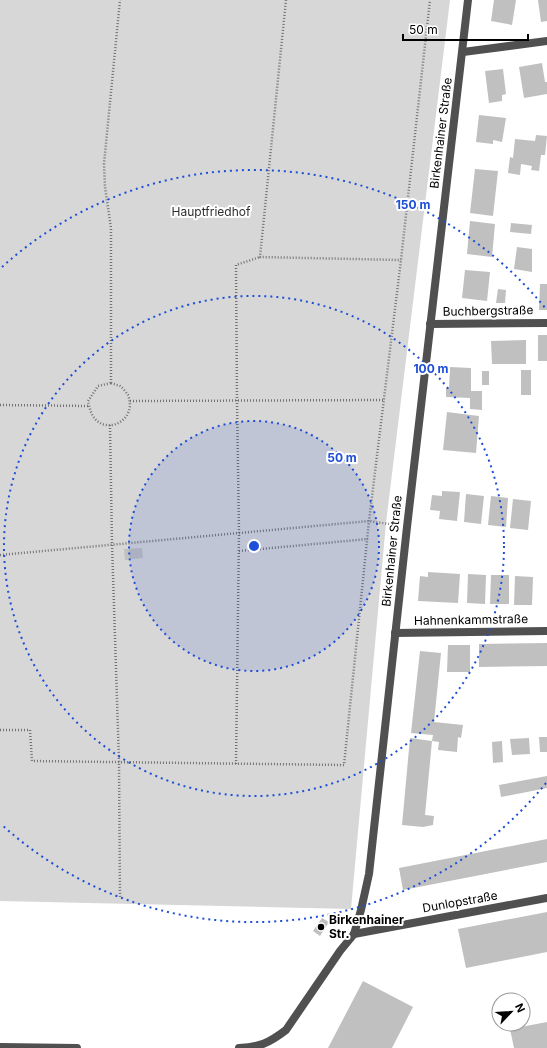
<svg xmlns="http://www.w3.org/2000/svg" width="547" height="1048" font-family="Inter,sans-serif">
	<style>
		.green { fill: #d7d7d7 }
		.building { fill: #c0c0c0 }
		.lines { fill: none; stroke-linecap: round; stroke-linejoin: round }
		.path { stroke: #727272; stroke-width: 2.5; stroke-dasharray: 1 2; stroke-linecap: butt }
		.minor { stroke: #505050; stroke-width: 8 }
		.ring { fill: none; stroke: #1d4ed8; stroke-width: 2; stroke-dasharray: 2 4 }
		.poi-dot { fill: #000; stroke: #fff; stroke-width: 1.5 }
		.labels { text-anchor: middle; stroke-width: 4; stroke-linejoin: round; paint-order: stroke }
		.street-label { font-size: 12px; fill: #000; stroke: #fff }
		.park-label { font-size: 12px; fill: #2e2e2e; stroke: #fff }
		.poi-label { font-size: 12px; font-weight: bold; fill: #000; stroke: #fff; text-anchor: start }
		.centre { fill: #1d4ed8; stroke: #fff; stroke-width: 2 }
		.ring-label { font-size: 12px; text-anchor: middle; font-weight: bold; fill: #1d4ed8; stroke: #fff; stroke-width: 4; stroke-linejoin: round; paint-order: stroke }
	</style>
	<rect width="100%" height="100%" fill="#fff"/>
	<polygon class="green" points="0,0 450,0 386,523 351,909 0,901"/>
	<g class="building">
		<polygon points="494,0 516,0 512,25 491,21"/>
		<polygon points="538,0 547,0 547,21 541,22"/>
		<polygon points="542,63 545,82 547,82 547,94 524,98 519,67"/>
		<polygon points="503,69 506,94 502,95 502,101 489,103 485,71"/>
		<polygon points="479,115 506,118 502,142 493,140 493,144 476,142"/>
		<polygon points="536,135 547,136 545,155 541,155 539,171 531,170 532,166 521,164 520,175 508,173 510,157 513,158 515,139 535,141"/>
		<polygon points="475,169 498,171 493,216 470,213"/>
		<polygon points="470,221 495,224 492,257 467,254"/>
		<polygon points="511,223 532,225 531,234 510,232"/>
		<polygon points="517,247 532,249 532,272 514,269"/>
		<polygon points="465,270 490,272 487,301 462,298"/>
		<polygon points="540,284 547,284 547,310 539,310"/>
		<polygon points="498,289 506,290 505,303 496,303"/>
		<rect x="538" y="335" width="9" height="26"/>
		<polygon points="526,340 526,364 492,364 491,341"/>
		<polygon points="450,367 471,368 471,391 482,391 482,410 470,409 470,398 446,397 446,388 449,388"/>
		<rect x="521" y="370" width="10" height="25"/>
		<rect x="482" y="371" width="7" height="14"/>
		<polygon points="447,412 479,416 476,453 443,450"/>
		<polygon points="442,491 460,492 457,521 439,519 440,511 430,510 432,495 442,496"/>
		<polygon points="466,494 484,496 481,524 464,522"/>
		<polygon points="491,496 508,498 506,527 488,525"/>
		<polygon points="513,499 531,501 528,530 510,528"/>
		<polygon points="142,548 143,558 125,560 124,549"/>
		<polygon points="428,572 460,574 458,603 418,601 420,576 428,577"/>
		<polygon points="468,574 486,575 485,604 467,603"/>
		<polygon points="491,575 509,575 509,604 490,604"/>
		<polygon points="515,576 533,577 532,605 514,605"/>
		<polygon points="547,643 547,666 479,667 479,644"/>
		<polygon points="448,645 470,645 470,672 447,672"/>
		<polygon points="420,651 441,653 434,722 463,725 461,738 458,737 457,752 438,750 439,742 432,741 425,815 434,816 433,825 423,827 402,825 410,738 432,741 433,735 411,733"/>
		<polygon points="539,737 547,737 547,752 540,752"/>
		<polygon points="529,738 530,754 512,755 510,739"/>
		<polygon points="502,741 503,762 493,763 492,742"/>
		<polygon points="547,776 547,788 501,797 499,785"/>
		<polygon points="547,839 547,862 403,890 399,868"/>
		<polygon points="547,912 547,952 466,968 458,929"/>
		<polygon points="322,918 329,922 320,936 313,931"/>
		<polygon points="363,981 413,1007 392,1048 328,1048"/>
		<polygon points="547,1022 547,1048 514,1048 510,1029"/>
	</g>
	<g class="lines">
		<g class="path">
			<polyline points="286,0 260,257 401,260"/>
			<polyline points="111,383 111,228 105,187 104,164 120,0"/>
			<path d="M111,383C114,384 117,385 120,386C123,388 126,392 128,395C138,421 105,436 93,416C90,411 89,406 88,401L98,386Z"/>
			<polyline points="130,401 384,400"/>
			<polyline points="0,405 89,406"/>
			<polyline points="110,425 112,544 119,762 120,897"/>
			<polyline points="239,551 368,539"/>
			<polyline points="0,555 239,533 237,401 236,265 260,257"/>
			<polyline points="0,730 30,730 32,761 344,765 369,521 401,260 430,0"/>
			<polyline points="236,764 239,533 369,521 396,525"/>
		</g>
		<g class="minor">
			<polyline points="463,52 547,41"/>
			<polyline points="430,324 547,323"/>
			<polyline points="395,633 547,631"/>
			<polyline points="354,934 547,898"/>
			<polyline points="0,1047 77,1048"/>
			<path d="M239,1048C260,1047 269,1043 286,1030L340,951L354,934L361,910L369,874L407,527L468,0"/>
		</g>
	</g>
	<circle cx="254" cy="546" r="125" fill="#1d4ed8" fill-opacity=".12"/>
	<g class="ring">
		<circle cx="254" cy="546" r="125"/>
		<circle cx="254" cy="546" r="250"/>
		<path d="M546 783A376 376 0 0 1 2 825M2 267A376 376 0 0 1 546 309"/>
	</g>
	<circle class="poi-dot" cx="321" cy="927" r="4"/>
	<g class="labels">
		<g class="street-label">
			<text transform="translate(441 133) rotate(-83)" y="4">Birkenhainer Straße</text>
			<text transform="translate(488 311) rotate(-1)" y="4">Buchbergstraße</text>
			<text transform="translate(392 551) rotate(-84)" y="4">Birkenhainer Straße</text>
			<text transform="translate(471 620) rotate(-1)" y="4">Hahnenkammstraße</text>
			<text transform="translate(460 902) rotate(-10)" y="4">Dunlopstraße</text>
		</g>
		<g class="park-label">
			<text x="211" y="216">Hauptfriedhof</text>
		</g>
		<g class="poi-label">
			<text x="329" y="924">Birkenhainer<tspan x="329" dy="14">Str.</tspan></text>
		</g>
	</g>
	<circle cx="254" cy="546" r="6" class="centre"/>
	<g class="ring-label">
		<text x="413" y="209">150 m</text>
		<text x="431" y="373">100 m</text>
		<text x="342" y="462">50 m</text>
	</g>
	<g transform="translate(511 1012) rotate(65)"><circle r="19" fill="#ffffff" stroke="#999999"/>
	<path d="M0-3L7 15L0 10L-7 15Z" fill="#000000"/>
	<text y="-6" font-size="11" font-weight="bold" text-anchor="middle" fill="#000000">N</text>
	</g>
	<path d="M403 34v6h125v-6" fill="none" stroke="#000000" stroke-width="2"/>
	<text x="409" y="34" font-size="12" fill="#000000" stroke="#ffffff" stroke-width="3" paint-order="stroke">50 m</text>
</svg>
